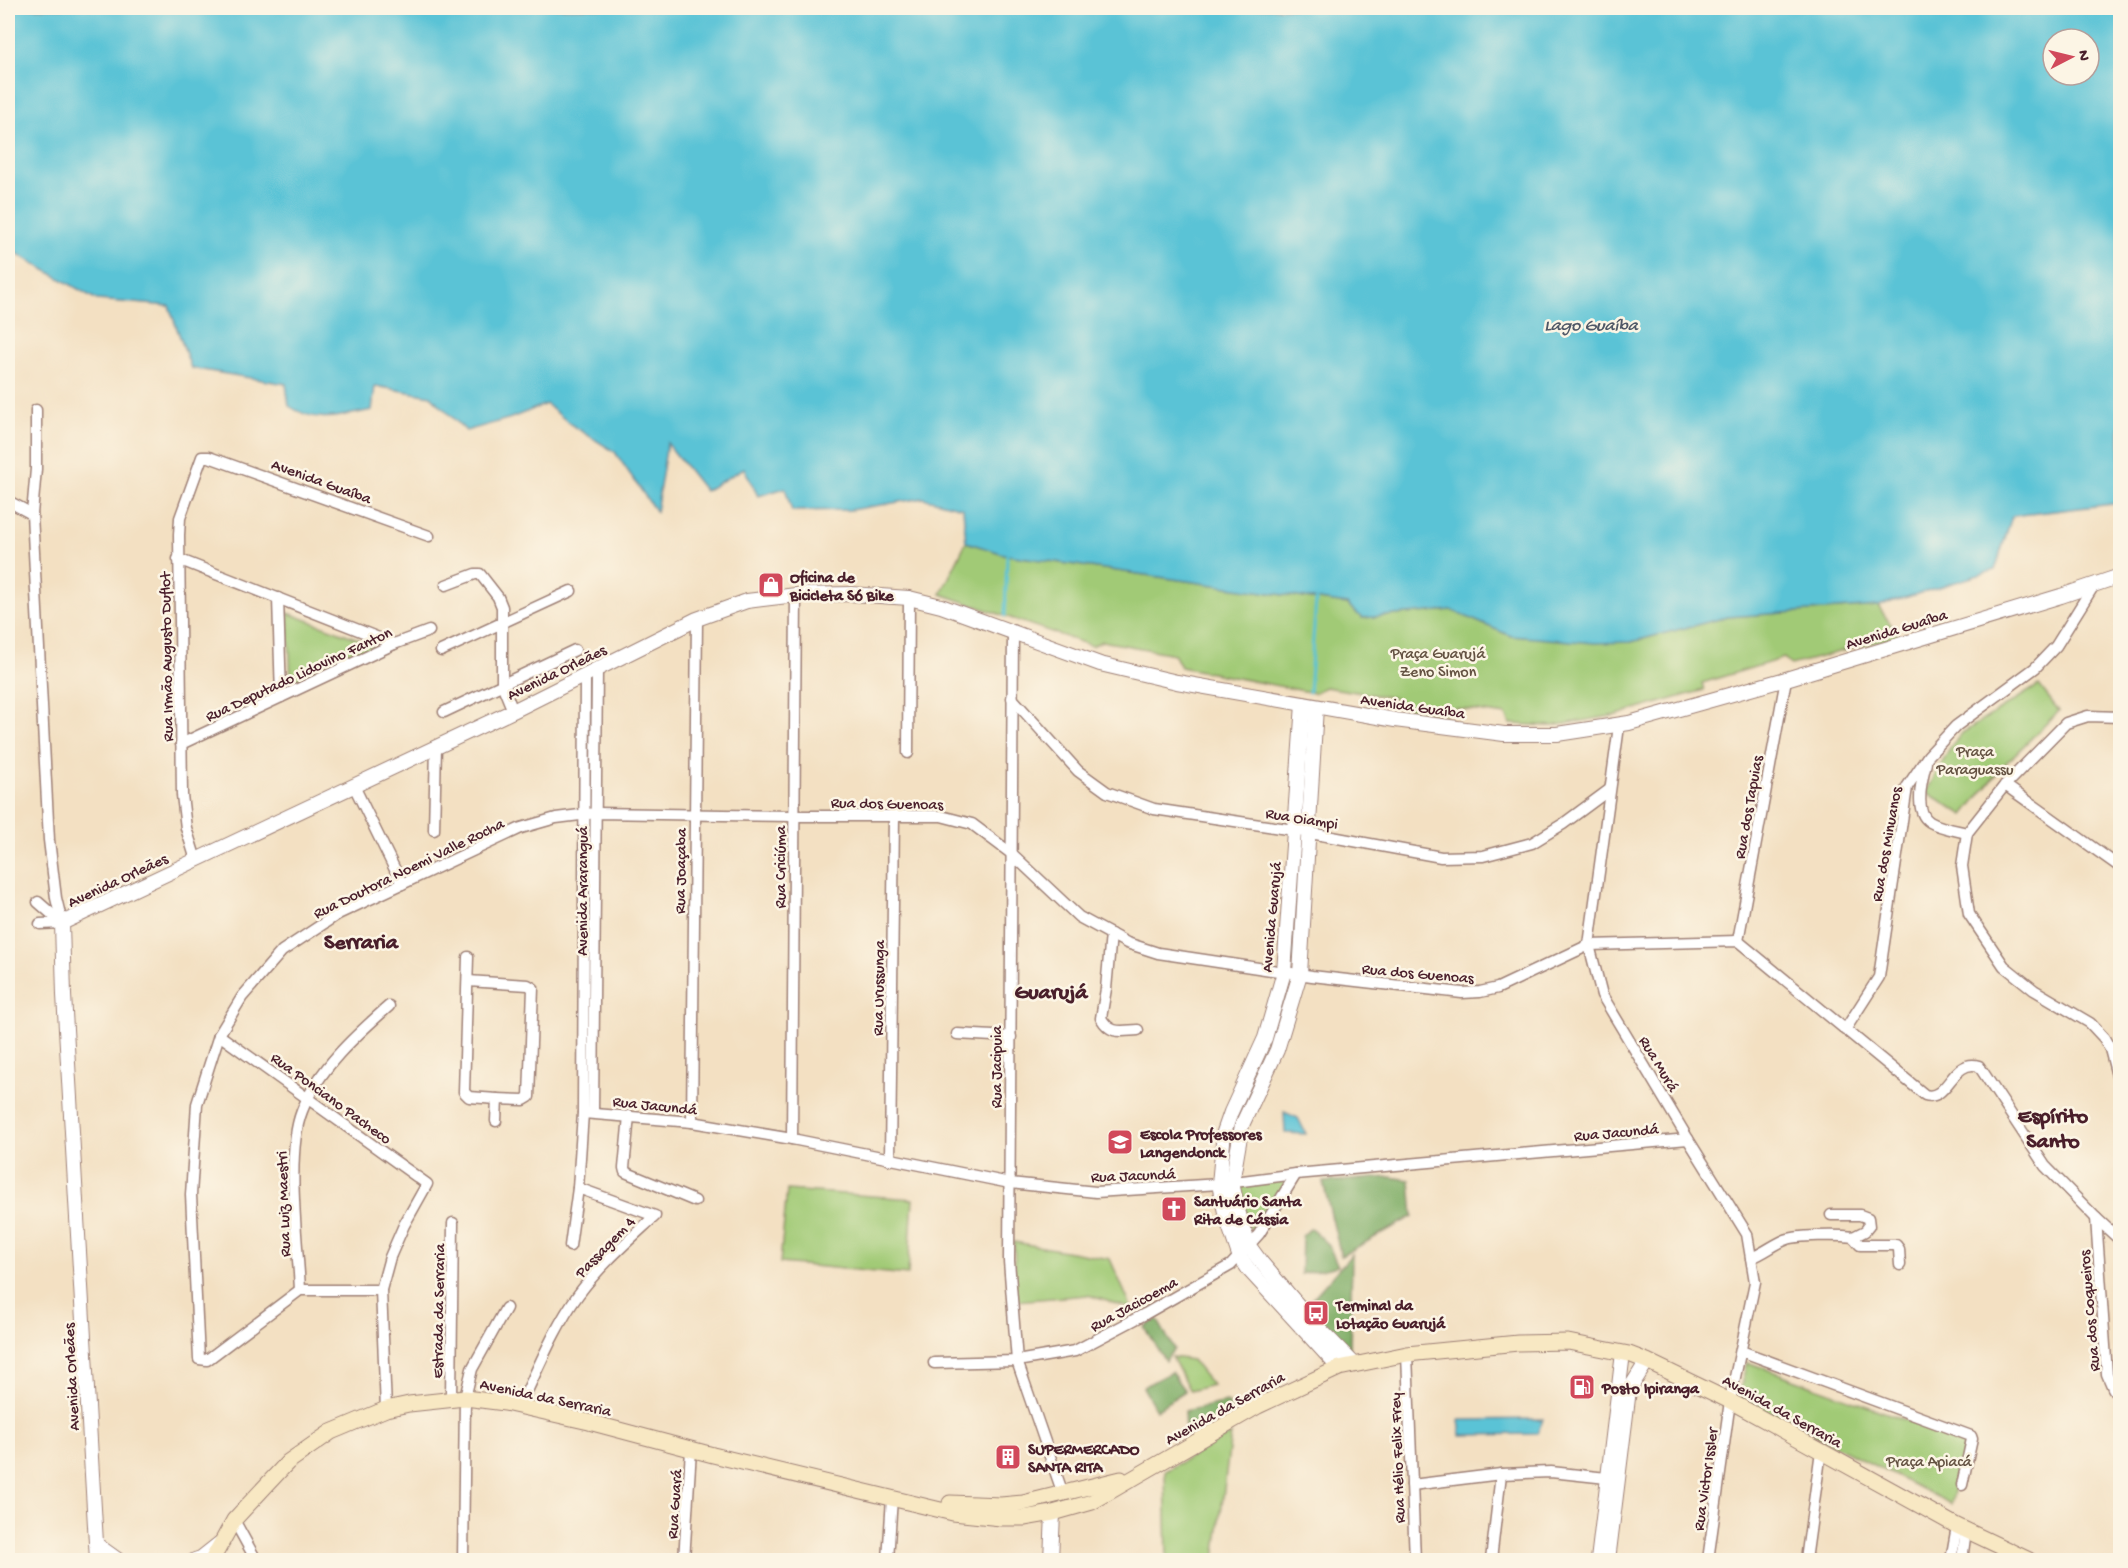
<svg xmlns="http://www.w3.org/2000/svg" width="2128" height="1568" font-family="'Gochi Hand',sans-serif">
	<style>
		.green { fill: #a1ca76; stroke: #767450; stroke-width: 1.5 }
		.forest { fill: #80ae67; stroke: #656649; stroke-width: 1.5 }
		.water { fill: #5ac3d6; stroke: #527180; stroke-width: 1.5; fill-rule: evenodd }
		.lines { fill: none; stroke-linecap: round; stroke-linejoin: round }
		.stream { stroke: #5ac3d6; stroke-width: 3 }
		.minor-casing { stroke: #9e8076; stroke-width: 13 }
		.tertiary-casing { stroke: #9e8076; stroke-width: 16 }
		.secondary-casing { stroke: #9e8076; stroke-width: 17 }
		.minor { stroke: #fff; stroke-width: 10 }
		.tertiary { stroke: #fff; stroke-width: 14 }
		.secondary { stroke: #f8e8c3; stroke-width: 15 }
		.labels { text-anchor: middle; stroke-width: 5; stroke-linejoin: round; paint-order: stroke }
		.street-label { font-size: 16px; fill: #4a1f2b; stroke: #fcf5e5 }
		.poi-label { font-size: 16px; font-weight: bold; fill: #4a1f2b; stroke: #fcf5e5; text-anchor: start }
		.park-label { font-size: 16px; fill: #645242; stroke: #fcf5e5 }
		.water-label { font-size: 18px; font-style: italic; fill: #505867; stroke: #fcf5e5 }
		.district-label { font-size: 22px; font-weight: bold; fill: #4a1f2b; stroke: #fcf5e5 }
	</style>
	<rect width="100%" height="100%" fill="#fcf5e5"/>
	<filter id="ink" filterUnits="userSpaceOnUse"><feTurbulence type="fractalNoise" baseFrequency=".0167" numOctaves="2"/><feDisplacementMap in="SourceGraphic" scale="12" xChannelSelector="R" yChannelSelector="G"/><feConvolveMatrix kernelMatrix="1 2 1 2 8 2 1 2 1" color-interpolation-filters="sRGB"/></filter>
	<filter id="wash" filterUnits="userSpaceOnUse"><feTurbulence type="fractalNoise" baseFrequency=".008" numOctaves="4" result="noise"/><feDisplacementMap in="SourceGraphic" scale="24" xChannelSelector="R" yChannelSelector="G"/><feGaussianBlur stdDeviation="1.35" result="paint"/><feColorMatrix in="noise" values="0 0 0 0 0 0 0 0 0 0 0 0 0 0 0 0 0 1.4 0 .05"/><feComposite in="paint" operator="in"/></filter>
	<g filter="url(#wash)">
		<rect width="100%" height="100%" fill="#f3e0c2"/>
		<g class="green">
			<polygon points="966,542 1007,555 1347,604 1362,618 1451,610 1511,636 1631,642 1727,617 1878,606 1899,636 1791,665 1784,658 1702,683 1704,690 1617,715 1552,726 1510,724 1506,715 1455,708 1447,714 1397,707 1394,698 1325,687 1314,693 1181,667 1174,654 1102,641 1092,646 941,594"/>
			<polygon points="288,613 375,645 291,683"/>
			<polygon points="2039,685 2059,711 2003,766 1964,815 1926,792 1951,747 1962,733"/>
			<polygon points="1291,1177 1252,1236 1238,1186"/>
			<polygon points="787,1190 913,1199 908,1275 780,1263"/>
			<polygon points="1014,1242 1110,1259 1132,1309 1088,1295 1016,1301"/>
			<polygon points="1172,1357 1192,1360 1212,1385 1190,1391"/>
			<polygon points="1747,1362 1966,1442 1951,1504 1738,1397"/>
			<polygon points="1231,1434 1215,1560 1167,1560 1165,1471"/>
		</g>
		<g class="forest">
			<polygon points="1390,1177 1410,1180 1413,1216 1341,1256 1323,1182"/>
			<polygon points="1311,1228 1328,1244 1338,1266 1301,1274 1302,1236"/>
			<polygon points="1352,1254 1350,1352 1304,1308"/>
			<polygon points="1157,1319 1174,1349 1165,1361 1144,1327"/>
			<polygon points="1171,1372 1185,1391 1156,1410 1143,1387"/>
			<polygon points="1227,1402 1231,1409 1231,1415 1185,1431 1184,1411"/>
		</g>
		<g class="water">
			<path d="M8,8H2120V503L2012,516L1995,570L1878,606L1727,617L1631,642L1595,643L1511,636L1451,610L1362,618L1347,604L1007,555L966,542L963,508L923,498L850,510L792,511L785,488L758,496L744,468L705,491L667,443L656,512L615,452L573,426L546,404L511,418L466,431L431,396L375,386L372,410C341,416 317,425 289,406L286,384L191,368L169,306L97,300L11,250C4,231 5,193 10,173L8,172ZM2053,39H2089V75H2053Z"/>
			<polygon points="1284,1112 1298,1118 1306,1134 1285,1133"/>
			<polygon points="1543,1419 1537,1434 1461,1435 1459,1420"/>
		</g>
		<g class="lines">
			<g class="stream">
				<polyline points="1005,616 1007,555"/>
				<polyline points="1309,692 1316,600"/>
				<polyline points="1302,824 1306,760"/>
				<polyline points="1292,964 1300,867"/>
				<polyline points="1228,1161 1233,1128 1270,1045 1289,984"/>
			</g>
		</g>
	</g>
	<g filter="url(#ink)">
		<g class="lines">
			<g class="minor-casing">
				<g id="minor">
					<polyline points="36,410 36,469 32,514 49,840 56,898 62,923"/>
					<polyline points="8,501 32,514"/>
					<polyline points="178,559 394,644"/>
					<polyline points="446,585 475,574 480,574 498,597 502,607 502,684 513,711"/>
					<polyline points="278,598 281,697"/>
					<polyline points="1013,631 1009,1261 1017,1361 1063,1494"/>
					<polyline points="441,651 571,591"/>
					<polyline points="1012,698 1078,771 1107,792 1154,809 1294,830 1441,857 1483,856 1532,843 1563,824 1609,790"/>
					<polyline points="444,712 575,650"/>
					<polyline points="2120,717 2088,716 2066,723 2005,785 1967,833 1962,866 1969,914 2004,966 2034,990 2090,1023 2104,1038 2110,1049 2120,1087"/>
					<polyline points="1619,726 1589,945 1602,995 1688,1139 1747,1234 1755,1282 1730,1401 1708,1560"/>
					<polyline points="181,744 394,644 429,631"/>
					<polyline points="908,753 909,598"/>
					<path d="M1926,763C1922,778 1913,812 1930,822C1940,828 1955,830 1967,833"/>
					<polyline points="2005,785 2120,867"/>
					<polyline points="354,786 402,884"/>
					<polyline points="434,830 436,747"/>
					<polyline points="196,860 186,828 182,795 179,535 180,518 202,457 209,457 429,536"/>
					<polyline points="38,902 62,923 40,924"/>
					<path d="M1111,934L1106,989L1101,1018C1111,1035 1120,1031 1138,1030"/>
					<polyline points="1738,941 1786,679"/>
					<polyline points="468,957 464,1092 469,1097 497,1099"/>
					<polyline points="468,981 528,985 533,988 529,1097 524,1100 497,1099 496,1121"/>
					<polyline points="1845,1030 1879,977 1907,787 1928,756 1956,726 2035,668 2056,646 2094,585"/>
					<polyline points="957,1034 1011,1037"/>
					<polyline points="219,1035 427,1184 404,1225 390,1257 381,1290 386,1409"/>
					<polyline points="583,1113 692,1122 792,1139 1010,1183 1096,1192 1219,1184 1296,1174 1688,1139"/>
					<polyline points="593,1113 597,669"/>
					<polyline points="629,1116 624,1168 625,1172 695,1201"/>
					<polyline points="692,1122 697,619"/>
					<polyline points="792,1139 796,595"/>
					<polyline points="890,1160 894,816"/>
					<polyline points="1831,1215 1860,1215 1868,1218 1869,1226 1865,1231 1853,1237"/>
					<polyline points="2096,1218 2107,1374 2113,1388 2120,1399"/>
					<polyline points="570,1246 578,1188"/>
					<path d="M1751,1258C1764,1253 1773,1245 1785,1240C1795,1235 1841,1235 1853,1237L1860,1245H1896L1899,1249L1900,1265"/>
					<path d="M300,1290C298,1243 285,1154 302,1111C318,1069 356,1035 389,1006"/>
					<path d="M381,1290H300L207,1360L199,1359L191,1195L197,1104L219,1035L242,997L282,951L338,914L521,828L556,818L596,813L794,816H941L972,824L1012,854L1079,917L1127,943L1158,953L1312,976L1462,993L1480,992L1498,988L1589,945L1738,941L1925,1095C1948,1102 1952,1058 1979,1066L2045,1166L2096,1218L2120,1240"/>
					<polyline points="1741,1351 1971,1436 1972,1439 1962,1485"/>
					<polyline points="1407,1354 1415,1560"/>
					<polyline points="934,1363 1017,1361 1075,1351 1145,1314 1231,1265 1259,1234 1296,1174"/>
					<polyline points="451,1398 453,1223"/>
					<path d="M520,1406C538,1369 554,1328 578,1295C600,1265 628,1241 655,1216L578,1188L583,1113L585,675"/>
					<polyline points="1412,1485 1501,1474 1551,1472 1616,1479"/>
					<polyline points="234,1520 256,1560"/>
					<polyline points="463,1560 465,1398 472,1369 506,1308"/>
					<polyline points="684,1560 691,1450"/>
					<polyline points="888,1560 892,1498"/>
					<polyline points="1491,1560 1501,1474"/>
					<polyline points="1806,1560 1821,1451"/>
					<polyline points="1951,1560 1957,1526"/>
					<polyline points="1962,1560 1966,1530"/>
				</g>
			</g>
			<g class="tertiary-casing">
				<g id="tertiary">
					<polyline points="1303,704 1284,972 1265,1038 1231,1112 1224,1132 1219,1184 1226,1217 1239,1255 1249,1270 1339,1368"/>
					<polyline points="1316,707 1300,974 1277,1050 1242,1125 1232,1183 1239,1214 1249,1246 1260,1261 1309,1318 1353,1363"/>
					<polyline points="97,1545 118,1560"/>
					<polyline points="97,1560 64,995 62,923 513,711 697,619 747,601 796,595 851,594 909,598 941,606 1100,664 1177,682 1395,720 1504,734 1557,734 1629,723 1786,679 2061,596 2120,576"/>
					<polyline points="195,1560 201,1558 220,1543"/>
					<polyline points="1051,1560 1053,1513"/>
					<polyline points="1598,1560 1623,1353"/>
					<polyline points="1608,1560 1629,1390 1647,1361"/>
				</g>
			</g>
			<g class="secondary-casing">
				<g id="secondary">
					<polyline points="950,1503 1001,1505 1023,1503 1121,1479"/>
					<polyline points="212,1560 234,1520 288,1462 331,1432 386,1409 409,1404 465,1398 505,1403 589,1422 713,1455 953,1513 1001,1518 1024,1518 1053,1513 1092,1502 1258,1406 1339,1368 1407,1354 1518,1343 1568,1342 1629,1354 1647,1361 1730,1401 1957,1526 2029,1560"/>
				</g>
			</g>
			<use href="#minor" class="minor"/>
			<use href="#tertiary" class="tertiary"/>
			<use href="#secondary" class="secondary"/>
		</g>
	</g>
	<defs>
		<g id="shop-square" transform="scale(1.35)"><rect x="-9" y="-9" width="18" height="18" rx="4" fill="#d1495b" stroke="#fcf5e5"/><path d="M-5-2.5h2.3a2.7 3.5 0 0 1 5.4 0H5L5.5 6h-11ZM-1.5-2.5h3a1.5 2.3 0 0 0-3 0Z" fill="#fff"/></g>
		<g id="school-square" transform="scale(1.35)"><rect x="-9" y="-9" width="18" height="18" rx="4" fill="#d1495b" stroke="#fcf5e5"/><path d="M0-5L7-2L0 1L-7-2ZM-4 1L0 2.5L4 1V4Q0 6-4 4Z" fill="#fff"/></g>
		<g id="church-square" transform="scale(1.35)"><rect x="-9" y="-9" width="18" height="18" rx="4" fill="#d1495b" stroke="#fcf5e5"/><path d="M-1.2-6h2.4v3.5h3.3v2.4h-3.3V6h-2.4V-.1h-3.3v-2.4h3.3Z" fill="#fff"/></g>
		<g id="bus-square" transform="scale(1.35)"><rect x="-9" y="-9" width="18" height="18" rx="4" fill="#d1495b" stroke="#fcf5e5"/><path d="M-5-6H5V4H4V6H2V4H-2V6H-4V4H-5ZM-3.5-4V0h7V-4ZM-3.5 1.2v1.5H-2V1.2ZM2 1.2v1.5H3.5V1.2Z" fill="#fff"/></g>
		<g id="fuel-square" transform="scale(1.35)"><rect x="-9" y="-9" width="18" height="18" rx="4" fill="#d1495b" stroke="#fcf5e5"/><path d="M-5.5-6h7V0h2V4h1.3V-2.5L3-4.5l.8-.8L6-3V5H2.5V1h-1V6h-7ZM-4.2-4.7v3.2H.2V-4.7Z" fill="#fff"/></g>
		<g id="building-square" transform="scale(1.35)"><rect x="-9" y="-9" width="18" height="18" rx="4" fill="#d1495b" stroke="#fcf5e5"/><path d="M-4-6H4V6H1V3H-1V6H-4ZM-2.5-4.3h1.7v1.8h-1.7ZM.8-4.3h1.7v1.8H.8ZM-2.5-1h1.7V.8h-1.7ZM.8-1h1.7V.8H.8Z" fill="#fff"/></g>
	</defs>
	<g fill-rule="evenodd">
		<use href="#shop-square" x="771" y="585"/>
		<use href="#school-square" x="1120" y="1142"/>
		<use href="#church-square" x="1174" y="1209"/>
		<use href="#bus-square" x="1316" y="1313"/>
		<use href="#fuel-square" x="1582" y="1387"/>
		<use href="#building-square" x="1008" y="1457"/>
	</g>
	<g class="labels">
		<g class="street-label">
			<text transform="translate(322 480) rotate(20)" y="6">Avenida Guaíba</text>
			<text transform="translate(1896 628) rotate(-17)" y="6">Avenida Guaíba</text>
			<text transform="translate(165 657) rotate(-91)" y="6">Rua Irmão Augusto Duflot</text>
			<text transform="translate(556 671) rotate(-26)" y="6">Avenida Orleães</text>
			<text transform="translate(298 673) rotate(-25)" y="6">Rua Deputado Lidovino Fanton</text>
			<text transform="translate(1413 705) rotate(8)" y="6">Avenida Guaíba</text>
			<text transform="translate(887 802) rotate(1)" y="6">Rua dos Guenoas</text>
			<text transform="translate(1747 807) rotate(-80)" y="6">Rua dos Tapuias</text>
			<text transform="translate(1302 817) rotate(9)" y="6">Rua Oiampi</text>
			<text transform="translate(1885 844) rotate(-80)" y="6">Rua dos Minuanos</text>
			<text transform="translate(408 867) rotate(-26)" y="6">Rua Doutora Noemi Valle Rocha</text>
			<text transform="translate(779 867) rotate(-90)" y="6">Rua Criciúma</text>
			<text transform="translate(679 871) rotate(-89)" y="6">Rua Joaçaba</text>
			<text transform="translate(117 879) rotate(-25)" y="6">Avenida Orleães</text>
			<text transform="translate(581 891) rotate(-90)" y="6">Avenida Araranguá</text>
			<text transform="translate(1270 917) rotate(-85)" y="6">Avenida Guarujá</text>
			<text transform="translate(1418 972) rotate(5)" y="6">Rua dos Guenoas</text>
			<text transform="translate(877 988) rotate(-89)" y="6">Rua Urussunga</text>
			<text transform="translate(1660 1063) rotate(59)" y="6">Rua Murá</text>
			<text transform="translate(995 1067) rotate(-90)" y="6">Rua Jacipuia</text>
			<text transform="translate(332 1097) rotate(36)" y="6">Rua Ponciano Pacheco</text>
			<text transform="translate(655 1104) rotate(6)" y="6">Rua Jacundá</text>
			<text transform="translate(1616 1131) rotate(-5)" y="6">Rua Jacundá</text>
			<text transform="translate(1133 1174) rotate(-2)" y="6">Rua Jacundá</text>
			<text transform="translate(282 1204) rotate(-92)" y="6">Rua Luiz Maestri</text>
			<text transform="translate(604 1246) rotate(-46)" y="6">Passagem 4</text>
			<text transform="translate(1133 1303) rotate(-29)" y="6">Rua Jacicoema</text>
			<text transform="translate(437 1311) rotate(-89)" y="6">Estrada da Serraria</text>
			<text transform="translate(2088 1311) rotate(-95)" y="6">Rua dos Coqueiros</text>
			<text transform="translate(70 1377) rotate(-93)" y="6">Avenida Orleães</text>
			<text transform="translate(546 1396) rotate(12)" y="6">Avenida da Serraria</text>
			<text transform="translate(1224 1407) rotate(-29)" y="6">Avenida da Serraria</text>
			<text transform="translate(1783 1410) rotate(29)" y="6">Avenida da Serraria</text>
			<text transform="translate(1396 1458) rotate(-92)" y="6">Rua Hélio Felix Frey</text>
			<text transform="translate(1704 1479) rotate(-82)" y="6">Rua Victor Issler</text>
			<text transform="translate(673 1504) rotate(-86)" y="6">Rua Guará</text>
		</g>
		<g class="poi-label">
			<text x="790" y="582">Oficina de<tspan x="790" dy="18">Bicicleta Só Bike</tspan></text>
			<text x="1140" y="1139">Escola Professores<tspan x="1140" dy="18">Langendonck</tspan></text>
			<text x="1194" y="1206">Santuário Santa<tspan x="1194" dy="18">Rita de Cássia</tspan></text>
			<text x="1336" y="1310">Terminal da<tspan x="1336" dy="18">Lotação Guarujá</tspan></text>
			<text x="1602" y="1393">Posto Ipiranga</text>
			<text x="1028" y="1454">SUPERMERCADO<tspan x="1028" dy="18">SANTA RITA</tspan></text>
		</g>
		<g class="park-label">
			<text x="1438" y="658">Praça Guarujá<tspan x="1438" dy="18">Zeno Simon</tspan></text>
			<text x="1975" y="756">Praça<tspan x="1975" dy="18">Paraguassu</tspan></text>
			<text x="1929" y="1466">Praça Apiacá</text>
		</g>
		<g class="water-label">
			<text x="1591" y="330">Lago Guaíba</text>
		</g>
		<g class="district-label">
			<text x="361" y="948">Serraria</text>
			<text x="1051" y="998">Guarujá</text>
			<text x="2053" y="1122">Espírito<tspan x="2053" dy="25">Santo</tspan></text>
		</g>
	</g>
	<rect width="2128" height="1568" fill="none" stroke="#fcf5e5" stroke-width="30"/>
	<g transform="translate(2071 57) rotate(83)"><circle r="28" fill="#fcf5e5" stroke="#b59f9b" stroke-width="1.5"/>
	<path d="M0-4.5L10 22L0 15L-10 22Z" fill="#d1495b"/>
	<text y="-9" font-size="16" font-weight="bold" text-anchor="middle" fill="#4a1f2b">N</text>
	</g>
</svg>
